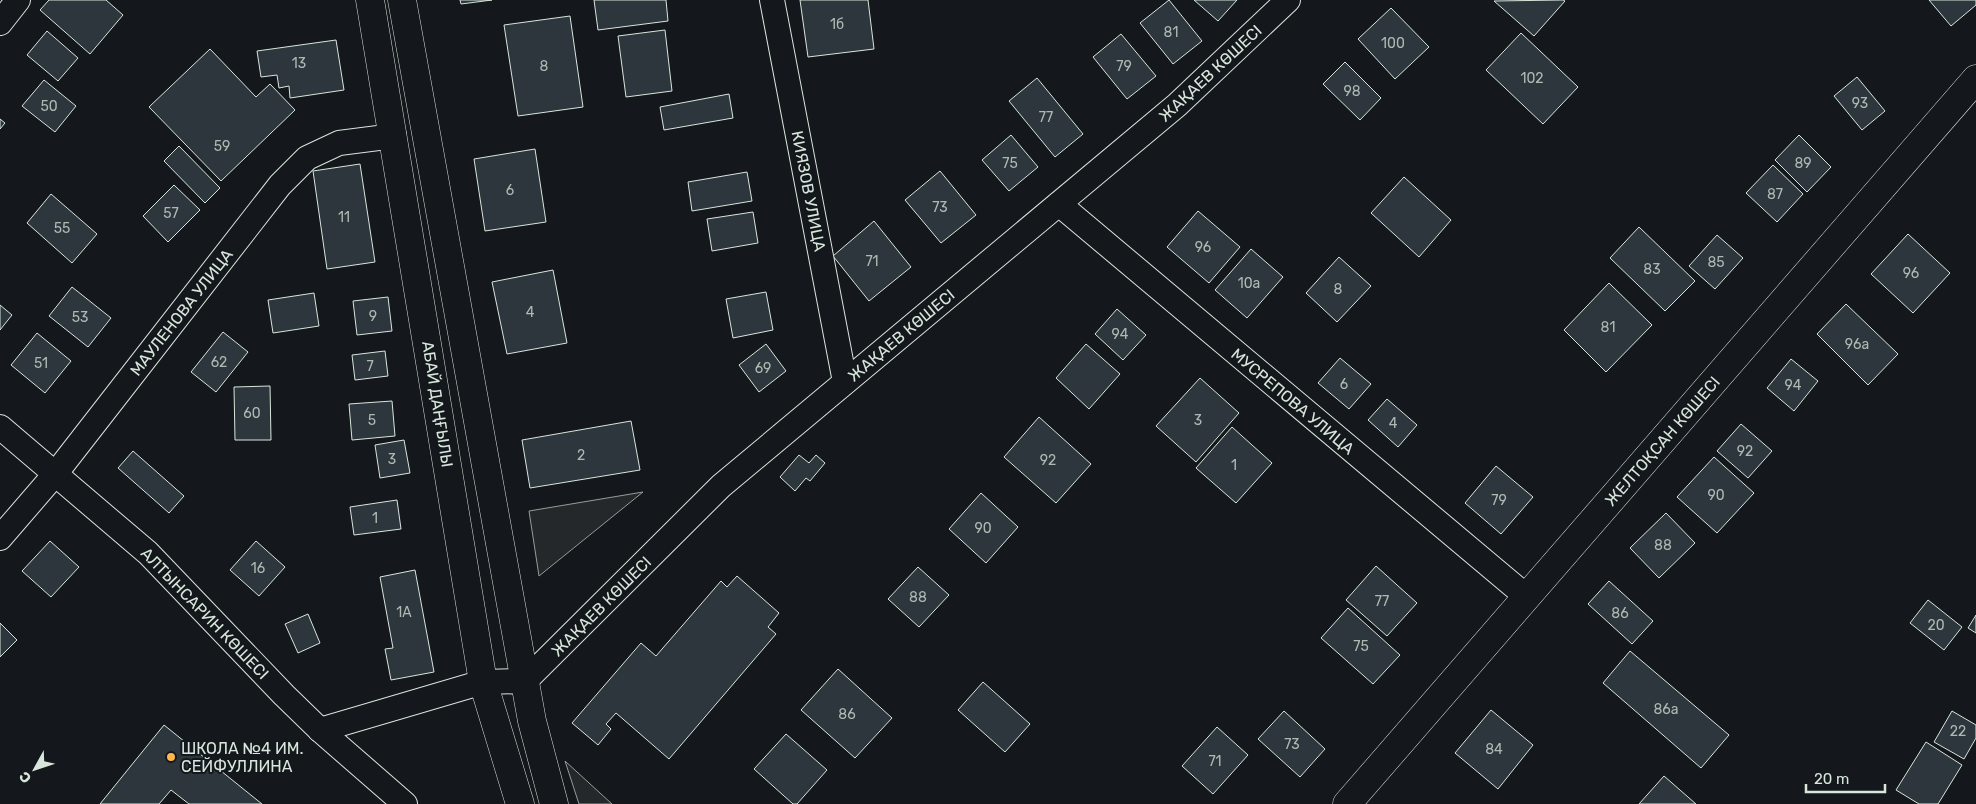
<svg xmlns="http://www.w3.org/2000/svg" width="1976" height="804" font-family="Rubik,sans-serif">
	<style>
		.parking { fill: #24282b; stroke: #939e99 }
		.building { fill: #2c363c; stroke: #d8e6dc }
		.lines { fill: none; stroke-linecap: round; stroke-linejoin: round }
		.minor-casing { stroke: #d8e6dc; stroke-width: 26 }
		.tertiary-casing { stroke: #d8e6dc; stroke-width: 29 }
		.minor { stroke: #14181c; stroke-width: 24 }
		.tertiary { stroke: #14181c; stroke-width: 28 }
		.poi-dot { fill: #ffb74d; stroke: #14181c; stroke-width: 2 }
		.labels { text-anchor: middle; stroke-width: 4; stroke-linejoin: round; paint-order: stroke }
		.number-label { font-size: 14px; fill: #adbab4 }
		.street-label { font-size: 16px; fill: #d8e6dc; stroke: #14181c }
		.poi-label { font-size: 16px; fill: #d8e6dc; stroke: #14181c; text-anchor: start }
	</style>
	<rect width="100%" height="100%" fill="#14181c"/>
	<g class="parking">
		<polygon points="643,492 539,576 529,511"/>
		<polygon points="565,761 612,804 579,804"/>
	</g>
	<g class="building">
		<polygon points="49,0 106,0 123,15 90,54 40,10"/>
		<polygon points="460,0 492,0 461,4"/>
		<polygon points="594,0 666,0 668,21 598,30"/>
		<polygon points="800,0 868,0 874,49 808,57"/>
		<polygon points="1169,0 1202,41 1173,64 1140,23"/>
		<polygon points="1194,0 1237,0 1218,21"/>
		<polygon points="1563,0 1565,1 1534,36 1494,1"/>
		<polygon points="1929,0 1976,0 1976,5 1951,26"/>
		<polygon points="1391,8 1429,47 1395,79 1358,39"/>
		<polygon points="570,16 583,107 518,116 504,25"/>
		<polygon points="665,30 672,91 626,97 618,36"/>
		<polygon points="47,31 78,58 58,81 27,55"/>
		<polygon points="1521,33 1578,87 1543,124 1486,70"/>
		<polygon points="1121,34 1156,76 1127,99 1093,57"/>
		<polygon points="336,40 344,90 290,98 289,86 279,88 277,75 261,77 257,51"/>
		<polygon points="210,49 256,97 270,84 295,110 221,181 149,107"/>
		<polygon points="1345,62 1381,98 1360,120 1323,84"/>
		<polygon points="1857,77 1885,111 1862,130 1834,96"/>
		<polygon points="1037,78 1083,134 1055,157 1009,101"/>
		<polygon points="44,80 76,106 55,132 22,106"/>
		<polygon points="729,94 733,118 664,130 660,107"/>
		<polygon points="0,119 5,123 0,129"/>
		<polygon points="1011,135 1038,167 1009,191 982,160"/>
		<polygon points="1799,135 1831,167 1807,192 1775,160"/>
		<polygon points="179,146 220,188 205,203 164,161"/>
		<polygon points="535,149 546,222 485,231 474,159"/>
		<polygon points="360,164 375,262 327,269 313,171"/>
		<polygon points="1773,165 1803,194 1777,222 1746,193"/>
		<polygon points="940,171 976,215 941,243 905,200"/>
		<polygon points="747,172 752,201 692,211 688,182"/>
		<polygon points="1404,177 1451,220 1419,257 1371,213"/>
		<polygon points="174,185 200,210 168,242 143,216"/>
		<polygon points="51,194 97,234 72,263 27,223"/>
		<polygon points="1198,211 1240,247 1209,283 1167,247"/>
		<polygon points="753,212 758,243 712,251 707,219"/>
		<polygon points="874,221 911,267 869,301 833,256"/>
		<polygon points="1639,227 1695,281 1665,311 1610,258"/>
		<polygon points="1908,234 1950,273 1913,313 1871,274"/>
		<polygon points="1717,235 1743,258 1715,289 1689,266"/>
		<polygon points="1251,249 1283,277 1247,318 1215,290"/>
		<polygon points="1339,257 1371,286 1337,322 1306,293"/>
		<polygon points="553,270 567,343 507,354 492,282"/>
		<polygon points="1609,283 1652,325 1606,372 1564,330"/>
		<polygon points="72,287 111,318 88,347 49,316"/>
		<polygon points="766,292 773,330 733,338 726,299"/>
		<polygon points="314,293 319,326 273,333 268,300"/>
		<polygon points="388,297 392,331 357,335 353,301"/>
		<polygon points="1846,304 1898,354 1868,385 1817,334"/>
		<polygon points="0,305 12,315 0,330"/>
		<polygon points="1117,309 1146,335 1123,360 1095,334"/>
		<polygon points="223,332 248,352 216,392 191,372"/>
		<polygon points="37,333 71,361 45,393 11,365"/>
		<polygon points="766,344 786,371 759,392 739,365"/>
		<polygon points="1086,344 1120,374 1089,409 1056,378"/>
		<polygon points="385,351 388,376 355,380 352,355"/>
		<polygon points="1340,358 1371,384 1349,409 1318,383"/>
		<polygon points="1791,359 1818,381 1794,411 1767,388"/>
		<polygon points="1200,378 1239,413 1196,462 1156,426"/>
		<polygon points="270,386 271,440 235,440 234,387"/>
		<polygon points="1387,399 1417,425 1398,447 1368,420"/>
		<polygon points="392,401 395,436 352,440 349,404"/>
		<polygon points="1039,417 1091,464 1056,503 1004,457"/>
		<polygon points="631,421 640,470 530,488 522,440"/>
		<polygon points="1741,424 1772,451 1748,478 1717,451"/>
		<polygon points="1232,427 1272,463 1236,503 1196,468"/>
		<polygon points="404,440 410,473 380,478 375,445"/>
		<polygon points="133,451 184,496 169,513 118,468"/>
		<polygon points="799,455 809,463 816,455 825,463 810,481 806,478 795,491 780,477"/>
		<polygon points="1714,457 1754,493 1717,533 1677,497"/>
		<polygon points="1496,466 1533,497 1501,534 1465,503"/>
		<polygon points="981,493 1018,527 986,563 949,529"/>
		<polygon points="397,500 401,529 354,535 350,507"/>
		<polygon points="1666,513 1695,543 1659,578 1630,548"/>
		<polygon points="50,541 79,567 51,597 22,571"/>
		<polygon points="256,541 285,567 259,596 230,570"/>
		<polygon points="1376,566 1417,603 1387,636 1346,600"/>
		<polygon points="918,567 949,595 919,627 888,599"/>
		<polygon points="415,570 434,672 391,680 385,649 393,648 380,577"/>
		<polygon points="737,576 779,613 768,627 776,634 669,759 616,713 606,724 611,729 598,745 572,723 641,643 656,656 721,581 727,587"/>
		<polygon points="1609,581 1653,621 1632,644 1588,604"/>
		<polygon points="1928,600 1962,627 1944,650 1910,623"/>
		<polygon points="1348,608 1400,655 1373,684 1321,638"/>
		<polygon points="308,614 320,643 298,653 285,624"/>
		<polygon points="1976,615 1976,633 1968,628"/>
		<polygon points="0,623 17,640 0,657"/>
		<polygon points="1630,651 1729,735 1701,768 1603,683"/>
		<polygon points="838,669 892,718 855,758 801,710"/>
		<polygon points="983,682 1030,724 1005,752 958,710"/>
		<polygon points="1491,710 1533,745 1498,789 1455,753"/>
		<polygon points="1284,711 1325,749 1300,777 1258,739"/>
		<polygon points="1952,711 1976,725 1976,738 1964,759 1934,742"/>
		<polygon points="164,725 262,804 189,804 171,790 159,804 100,804"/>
		<polygon points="1217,727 1248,755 1213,794 1182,766"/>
		<polygon points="786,734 827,770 797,804 793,804 754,769"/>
		<polygon points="1926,742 1962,765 1938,804 1919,804 1896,790"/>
		<polygon points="1664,776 1696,804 1639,804"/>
	</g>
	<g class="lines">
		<g class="minor-casing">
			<g id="minor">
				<polyline points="772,0 845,382"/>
				<polyline points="0,23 18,0"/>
				<polyline points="1059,204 1527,597"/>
				<polyline points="0,427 148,553 284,695 320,730 405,804"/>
				<polyline points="0,538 56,473 280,185 307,158 339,143 394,136"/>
				<polyline points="320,730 483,682 525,681 721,486 1177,105 1288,0"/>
			</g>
		</g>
		<g class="tertiary-casing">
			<g id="tertiary">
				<polyline points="370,0 483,682 520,804"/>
				<polyline points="402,0 532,721 554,804"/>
				<polyline points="1347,804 1976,79"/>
			</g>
		</g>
		<use href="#minor" class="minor"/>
		<use href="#tertiary" class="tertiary"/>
	</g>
	<circle class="poi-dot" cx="171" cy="757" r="5"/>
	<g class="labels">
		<g class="number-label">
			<text x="837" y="29">1б</text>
			<text x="1171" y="37">81</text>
			<text x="1393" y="48">100</text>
			<text x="299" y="68">13</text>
			<text x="544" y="71">8</text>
			<text x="1124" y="71">79</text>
			<text x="1532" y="83">102</text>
			<text x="1352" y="96">98</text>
			<text x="1860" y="108">93</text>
			<text x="49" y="111">50</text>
			<text x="1046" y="122">77</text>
			<text x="222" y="151">59</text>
			<text x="1010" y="168">75</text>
			<text x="1803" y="168">89</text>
			<text x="510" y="195">6</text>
			<text x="1775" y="199">87</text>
			<text x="940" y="212">73</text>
			<text x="171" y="218">57</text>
			<text x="344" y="222">11</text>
			<text x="62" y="233">55</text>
			<text x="1203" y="252">96</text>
			<text x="872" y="266">71</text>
			<text x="1716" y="267">85</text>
			<text x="1652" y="274">83</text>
			<text x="1911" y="278">96</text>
			<text x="1249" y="288">10а</text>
			<text x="1338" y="294">8</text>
			<text x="530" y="317">4</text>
			<text x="373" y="321">9</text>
			<text x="80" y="322">53</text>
			<text x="1608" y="332">81</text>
			<text x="1120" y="339">94</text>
			<text x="1857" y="349">96а</text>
			<text x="219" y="367">62</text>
			<text x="41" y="368">51</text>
			<text x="370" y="371">7</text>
			<text x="763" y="373">69</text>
			<text x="1344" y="389">6</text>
			<text x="1793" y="390">94</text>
			<text x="252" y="418">60</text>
			<text x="372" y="425">5</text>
			<text x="1198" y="425">3</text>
			<text x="1393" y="428">4</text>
			<text x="1745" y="456">92</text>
			<text x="581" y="460">2</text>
			<text x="392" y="464">3</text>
			<text x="1048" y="465">92</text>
			<text x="1234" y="470">1</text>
			<text x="1716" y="500">90</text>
			<text x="1499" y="505">79</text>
			<text x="375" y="523">1</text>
			<text x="983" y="533">90</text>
			<text x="1663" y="550">88</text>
			<text x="258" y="573">16</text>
			<text x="918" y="602">88</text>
			<text x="1382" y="606">77</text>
			<text x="404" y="617">1А</text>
			<text x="1620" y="618">86</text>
			<text x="1936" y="630">20</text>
			<text x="1361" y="651">75</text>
			<text x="1666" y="714">86а</text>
			<text x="847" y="719">86</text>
			<text x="1958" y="736">22</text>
			<text x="1292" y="749">73</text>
			<text x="1494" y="754">84</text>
			<text x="1215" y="766">71</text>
		</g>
		<g class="street-label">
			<text transform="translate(1210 73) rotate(-43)" y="6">ЖАҚАЕВ КӨШЕСІ</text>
			<text transform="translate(809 191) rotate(79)" y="6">КИЯЗОВ УЛИЦА</text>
			<text transform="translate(181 312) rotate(-52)" y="6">МАУЛЕНОВА УЛИЦА</text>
			<text transform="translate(901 335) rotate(-40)" y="6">ЖАҚАЕВ КӨШЕСІ</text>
			<text transform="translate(1293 401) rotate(40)" y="6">МУСРЕПОВА УЛИЦА</text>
			<text transform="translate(438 404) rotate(81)" y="6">АБАЙ ДАҢҒЫЛЫ</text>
			<text transform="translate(1662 441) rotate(-49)" y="6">ЖЕЛТОҚСАН КӨШЕСІ</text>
			<text transform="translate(601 606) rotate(-45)" y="6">ЖАҚАЕВ КӨШЕСІ</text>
			<text transform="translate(205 613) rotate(46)" y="6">АЛТЫНСАРИН КӨШЕСІ</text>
		</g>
		<g class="poi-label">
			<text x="181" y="754">ШКОЛА №4 ИМ.<tspan x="181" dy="18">СЕЙФУЛЛИНА</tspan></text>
		</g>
	</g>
	<g transform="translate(35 769) rotate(230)" stroke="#14181c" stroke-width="4" paint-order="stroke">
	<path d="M0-4L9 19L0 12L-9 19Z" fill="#d8e6dc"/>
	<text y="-8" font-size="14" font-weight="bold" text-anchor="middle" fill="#d8e6dc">С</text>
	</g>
	<path d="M1806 784v8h79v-8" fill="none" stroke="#d8e6dc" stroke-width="2.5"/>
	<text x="1814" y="784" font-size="15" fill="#d8e6dc" stroke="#14181c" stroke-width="4" paint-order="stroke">20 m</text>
</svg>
